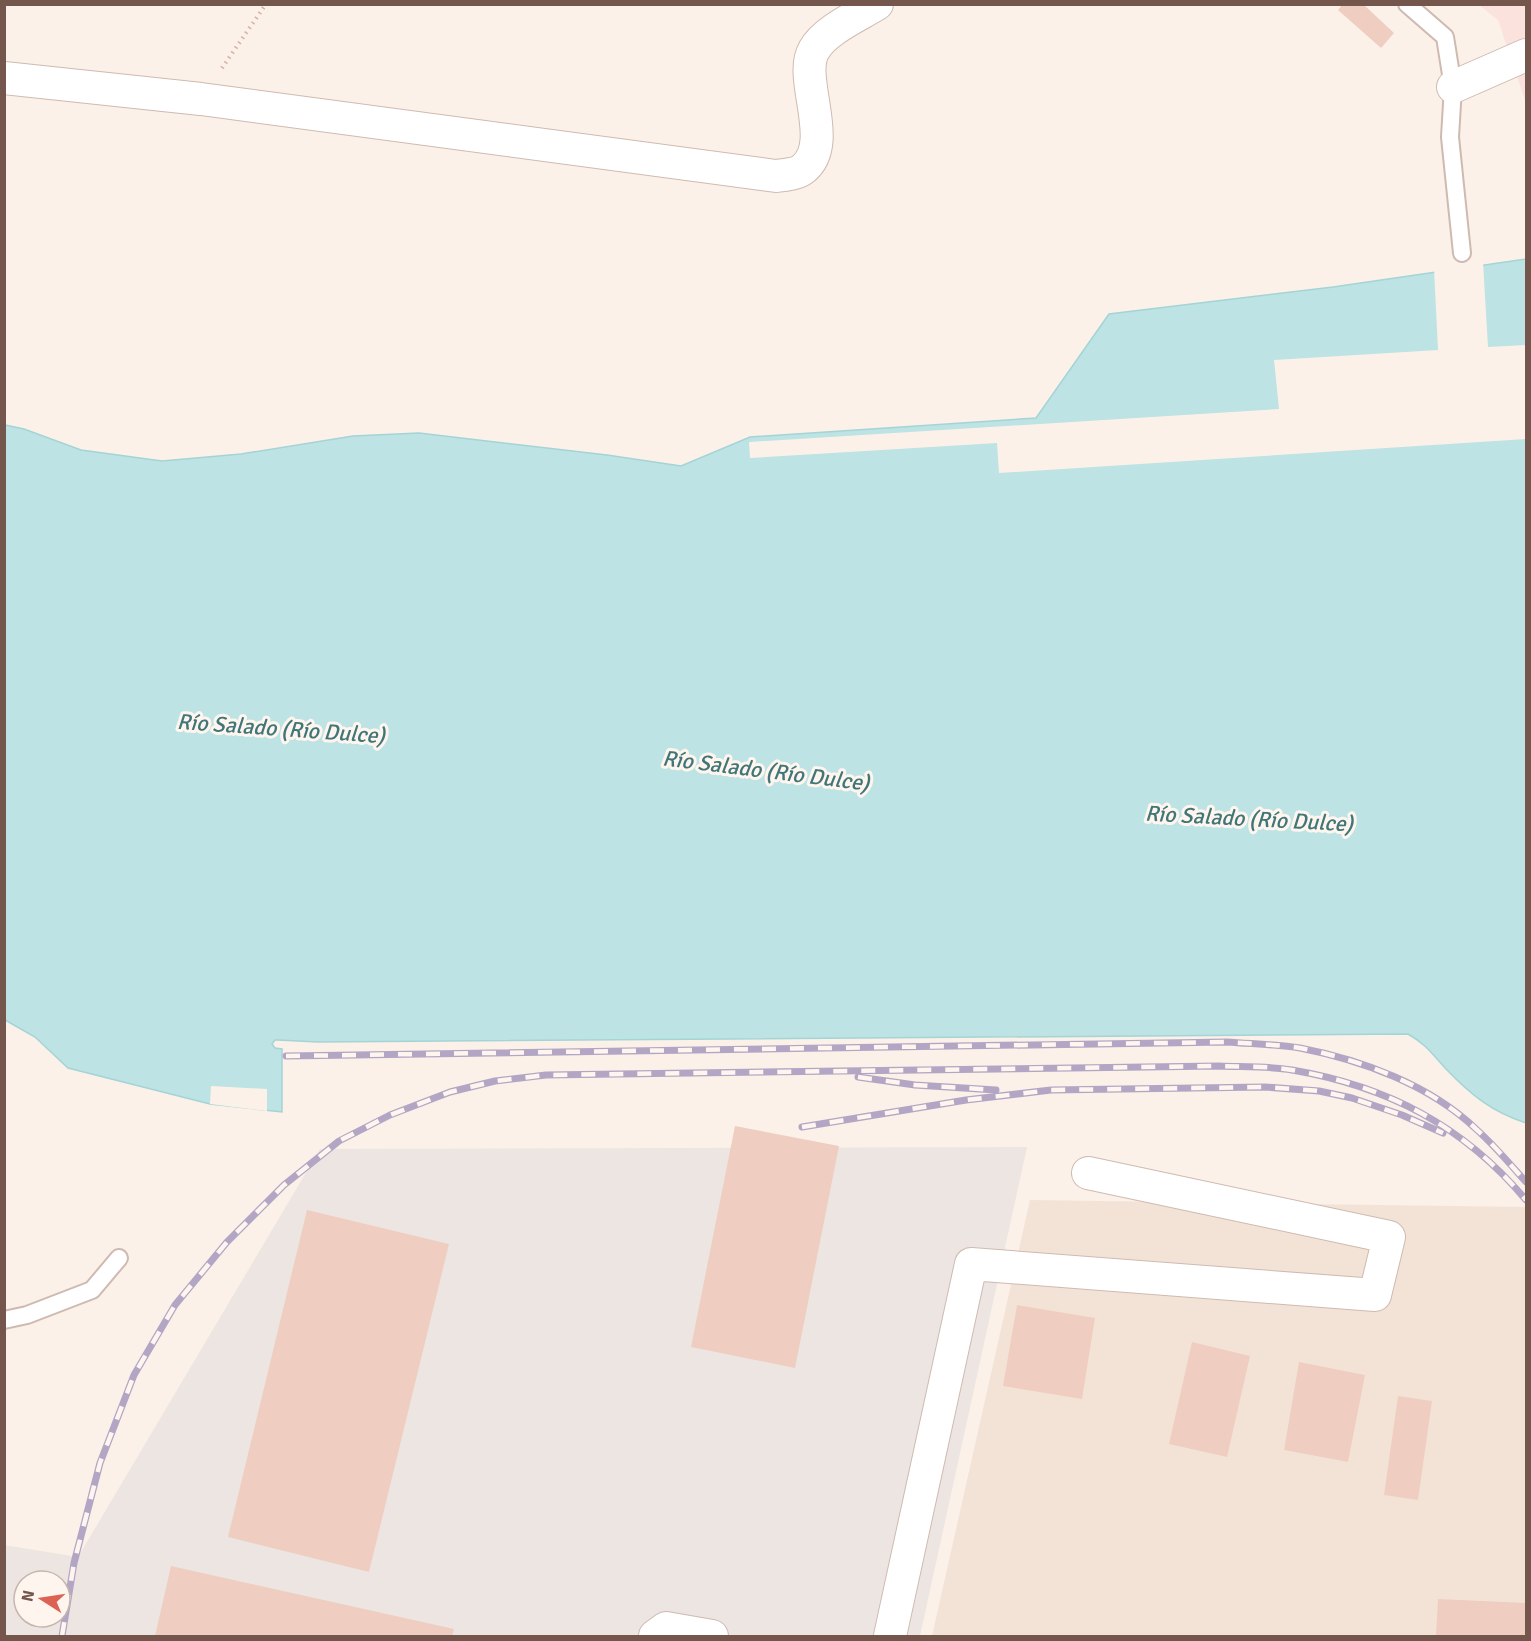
<svg xmlns="http://www.w3.org/2000/svg" width="1531" height="1641" font-family="Signika,sans-serif">
	<style>
		.residential { fill: #f3e3d7 }
		.commercial { fill: #fbe2dc }
		.industrial { fill: #ece5e1; fill-rule: evenodd }
		.water { fill: #bde3e4; stroke: #a4d4d6; stroke-width: 1.5 }
		.pier { fill: #fbf1e8 }
		.building { fill: #efcec1 }
		.lines { fill: none; stroke-linecap: round; stroke-linejoin: round }
		.lane-casing { stroke: #cfbab1; stroke-width: 20 }
		.street-casing { stroke: #cfbab1; stroke-width: 34 }
		.path { stroke: #d5b1a4; stroke-width: 4; stroke-dasharray: 1.5 4.5; stroke-linecap: butt }
		.lane { stroke: #fff; stroke-width: 16 }
		.street { stroke: #fff; stroke-width: 32 }
		.rail-casing { stroke: #b3a6c5; stroke-width: 7 }
		.rail { stroke: #fef6ee; stroke-width: 4.5; stroke-dasharray: 14; stroke-linecap: butt }
		.labels { text-anchor: middle; stroke-width: 6; stroke-linejoin: round; paint-order: stroke }
		.water-label { font-size: 22px; font-style: italic; fill: #417678; stroke: #fef6ee }
	</style>
	<rect width="100%" height="100%" fill="#fbf1e8"/>
	<polygon class="residential" points="1030,1200 1526,1207 1526,1636 932,1636"/>
	<polygon class="commercial" points="1479,5 1526,5 1526,103 1498,20"/>
	<path class="industrial" d="M1027,1147L920,1636H5L4,1545L78,1557L320,1149ZM24,1581H60V1617H24Z"/>
	<path class="water" d="M1526,259V1123C1492,1112 1471,1095 1446,1069C1431,1053 1427,1045 1408,1034L318,1042L278,1040H275L272,1044L275,1048L282,1049V1112L210,1104L68,1068L35,1037L5,1020V425L24,429L81,450L162,461L241,454L353,436L419,433L607,455L681,466L750,437L1036,418L1109,314L1333,287Z"/>
	<g class="pier">
		<polygon points="1483,262 1488,347 1526,345 1526,439 999,473 997,443 750,458 749,442 1279,409 1274,360 1438,350 1434,269"/>
		<polygon points="211,1086 267,1089 267,1111 210,1104"/>
	</g>
	<g class="building">
		<polygon points="1343,4 1363,4 1394,33 1381,48 1338,10"/>
		<polygon points="735,1126 839,1146 795,1368 691,1347"/>
		<polygon points="307,1210 449,1244 369,1572 228,1537"/>
		<polygon points="1017,1305 1095,1318 1082,1399 1003,1386"/>
		<polygon points="1192,1342 1250,1356 1227,1457 1169,1444"/>
		<polygon points="1299,1362 1365,1375 1348,1462 1284,1450"/>
		<polygon points="1398,1396 1432,1401 1418,1500 1384,1495"/>
		<polygon points="171,1566 454,1629 452,1636 155,1636"/>
		<polygon points="1438,1599 1526,1603 1525,1636 1436,1636"/>
	</g>
	<g class="lines">
		<g class="lane-casing">
			<g id="lane">
				<polyline points="1407,4 1445,37 1453,87 1450,137 1462,253"/>
				<polyline points="4,1320 27,1315 92,1290 119,1258"/>
			</g>
		</g>
		<g class="street-casing">
			<g id="street">
				<path d="M4,78L201,99L776,176C784,175 797,174 803,169C836,143 797,78 814,50C825,30 858,16 877,4"/>
				<polyline points="1453,87 1526,55"/>
				<polyline points="655,1636 666,1628 712,1636"/>
				<polyline points="890,1636 971,1264 1375,1295 1389,1237 1088,1173"/>
			</g>
		</g>
		<polyline class="path" points="222,68 266,4"/>
		<use href="#lane" class="lane"/>
		<use href="#street" class="street"/>
		<g class="rail-casing">
			<g id="rail">
				<path d="M286,1056L1227,1042C1251,1044 1276,1044 1300,1048C1362,1060 1430,1085 1476,1129C1494,1145 1510,1164 1526,1182"/>
				<polyline points="858,1077 915,1085 996,1090"/>
				<polyline points="802,1127 966,1100 1051,1090 1265,1087 1319,1091 1352,1098 1402,1115 1443,1133"/>
				<path d="M62,1636L74,1563L100,1463L134,1375L175,1305L227,1242L284,1185L339,1141L390,1115L450,1092L495,1081L546,1075L1219,1066C1243,1067 1269,1066 1292,1070C1387,1086 1464,1126 1526,1200"/>
			</g>
		</g>
		<use href="#rail" class="rail"/>
	</g>
	<g class="labels">
		<g class="water-label">
			<text transform="translate(281 728) rotate(4)" y="8">Río Salado (Río Dulce)</text>
			<text transform="translate(766 770) rotate(7)" y="8">Río Salado (Río Dulce)</text>
			<text transform="translate(1249 818) rotate(3)" y="8">Río Salado (Río Dulce)</text>
		</g>
	</g>
	<rect width="1531" height="1641" fill="none" stroke="#74564d" stroke-width="12"/>
	<g transform="translate(42 1599) rotate(282)"><circle r="28" fill="#fef6ee" stroke="#c7b6ae" stroke-width="1.5"/>
	<path d="M0-4.5L10 22L0 15L-10 22Z" fill="#de6254"/>
	<text y="-9" font-size="16" font-weight="bold" text-anchor="middle" fill="#74564d">N</text>
	</g>
</svg>
